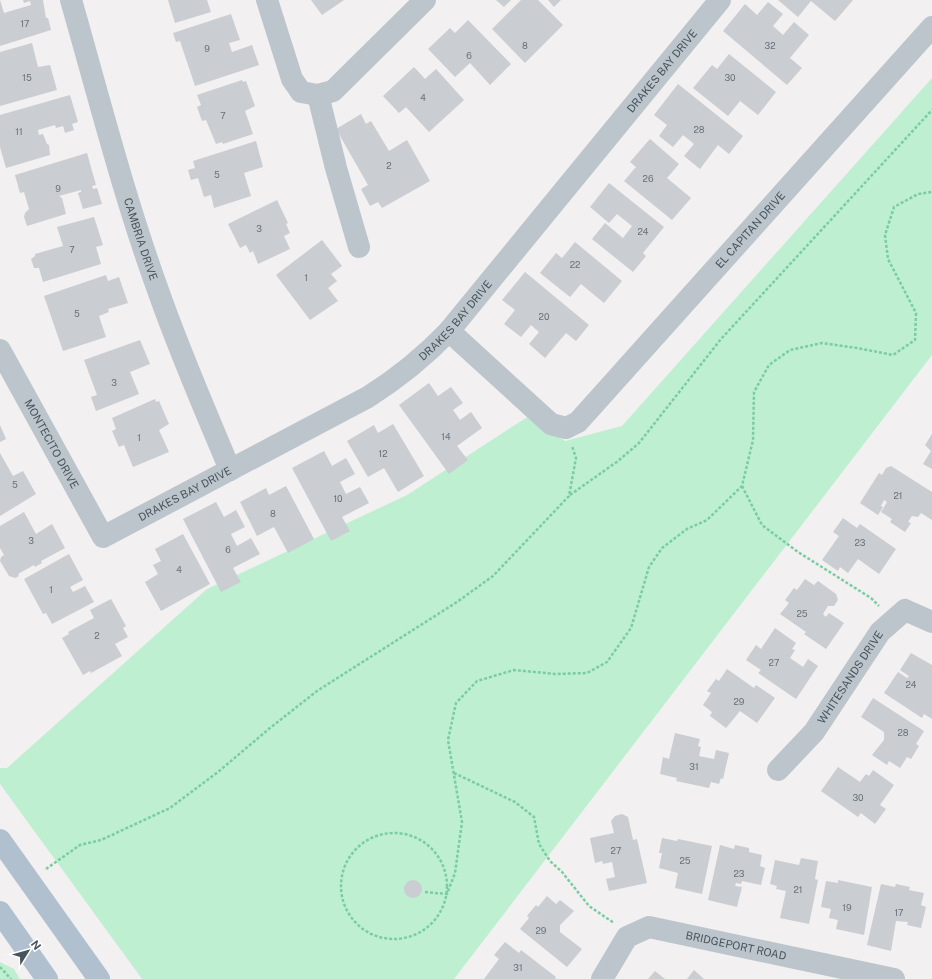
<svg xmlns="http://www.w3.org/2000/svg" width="932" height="979" font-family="'Public Sans',sans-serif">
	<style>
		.green { fill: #bfefd1 }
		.building { fill: #cacdd2 }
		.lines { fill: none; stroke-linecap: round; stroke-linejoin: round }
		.path { stroke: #78cda1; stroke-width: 2.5; stroke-dasharray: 3 2; stroke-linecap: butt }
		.minor { stroke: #bcc5cc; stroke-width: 22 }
		.major { stroke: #b0c0ce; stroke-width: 22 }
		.labels { text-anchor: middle; stroke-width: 3; stroke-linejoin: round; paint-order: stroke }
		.number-label { font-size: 9px; fill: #68727a }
		.street-label { font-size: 11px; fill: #48545d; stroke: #fff }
	</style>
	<rect width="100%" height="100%" fill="#f2f0f0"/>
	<g class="green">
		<polygon points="932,78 932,355 454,979 142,979 0,784 0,768 7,768 207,589 407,495 529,416 565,441 622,426"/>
		<polygon points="0,962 14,969 20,979 0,979"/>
	</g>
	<g class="building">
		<polygon points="0,0 4,13 31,5 30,1 24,3 23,0 43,0 46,18 48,18 51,30 0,46"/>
		<polygon points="168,0 207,0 211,12 175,23"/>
		<polygon points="311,0 344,0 322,15"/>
		<polygon points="496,0 511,0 504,7"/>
		<polygon points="521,0 538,0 563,25 525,63 492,29"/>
		<polygon points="548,0 561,0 554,7"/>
		<polygon points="778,0 853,0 835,21 811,1 798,17"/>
		<polygon points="768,2 783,14 773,26 783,35 794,22 809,35 790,58 802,68 787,85 723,31 745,4 757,15"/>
		<polygon points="231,14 240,40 229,43 232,52 252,45 259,65 195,86 180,41 176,42 173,33"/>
		<polygon points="468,20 511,64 490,85 470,63 455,77 428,49 450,28 455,33"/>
		<polygon points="32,43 38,67 50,65 57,90 0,106 0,52"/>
		<polygon points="729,54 776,92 758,115 740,101 728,116 693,88 712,65 717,69"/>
		<polygon points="414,67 425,79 436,69 464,100 429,132 406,107 399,113 383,96"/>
		<polygon points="242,80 243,82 246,81 255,106 245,111 253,134 223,144 222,142 216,144 206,120 202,121 197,107 201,105 197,95"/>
		<polygon points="678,84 743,136 729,154 718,145 700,169 684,156 694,144 683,135 673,147 659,136 667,125 654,115"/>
		<polygon points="70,95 78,122 72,124 74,130 65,133 63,126 56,128 55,125 38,130 39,135 43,134 47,144 49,145 50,155 6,168 0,147 0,115"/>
		<polygon points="361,114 366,124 371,121 389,151 407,140 430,181 382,208 378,202 370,206 361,189 368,185 336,129"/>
		<polygon points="650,139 679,164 667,178 691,198 672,220 624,181 636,167 630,162"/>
		<polygon points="256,141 263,167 244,173 251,196 214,208 211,195 204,197 198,178 191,180 188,170 195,168 193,161"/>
		<polygon points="87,153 96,185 92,186 93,189 97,188 102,204 83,209 78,193 81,192 81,190 59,196 62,198 66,214 27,226 24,217 25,213 29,209 24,192 20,193 15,175"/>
		<polygon points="609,183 664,227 643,253 646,256 633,272 592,239 605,223 623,238 632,226 617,214 609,223 590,207"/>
		<polygon points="277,200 288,223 286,224 290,233 284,236 290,249 258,264 253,251 250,253 246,245 240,248 228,224"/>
		<polygon points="94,217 103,245 96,247 101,264 43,282 39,268 34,268 31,259 35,256 35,254 63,246 57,227"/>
		<polygon points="322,240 342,266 331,274 337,281 328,288 338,301 310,320 276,275"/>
		<polygon points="575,242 622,281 604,303 581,284 570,297 540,273 556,253 562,258"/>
		<polygon points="525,272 589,325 576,341 566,333 545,358 529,344 539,332 531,325 521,337 504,324 515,310 502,300"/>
		<polygon points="106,275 108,281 119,277 128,303 108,309 109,312 99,316 106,337 63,351 44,296"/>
		<polygon points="140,340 150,364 130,372 139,394 96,411 91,397 97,395 84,360"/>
		<polygon points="429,383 438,396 451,387 463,403 453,410 460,420 471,412 482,428 457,446 468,460 449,474 399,405"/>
		<polygon points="155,399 156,402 159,401 169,424 159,430 169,452 133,467 124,445 119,447 112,431 116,429 112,418"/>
		<polygon points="393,424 424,476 398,492 384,468 368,477 347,441 374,425 378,433"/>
		<polygon points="0,425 6,439 0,442"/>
		<polygon points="932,434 932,469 923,464 931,451 925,445"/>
		<polygon points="324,451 332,466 346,458 355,474 340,482 346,494 360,487 369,503 342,517 350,531 331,541 292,468"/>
		<polygon points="0,453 13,476 23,471 36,494 0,516"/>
		<polygon points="891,466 932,492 932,520 921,513 918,517 912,516 908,522 911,523 905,532 890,522 892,519 881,512 887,502 884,500 881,506 883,507 878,515 860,503 879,473 882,475 886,468"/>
		<polygon points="286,486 314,539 288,553 274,527 257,536 240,502 266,488 269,495"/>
		<polygon points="216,502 224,517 236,510 245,527 231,534 237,546 251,538 260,554 233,568 241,582 221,592 183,519"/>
		<polygon points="24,512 36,534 52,524 65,548 41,561 42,563 35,567 34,565 18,574 19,576 15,578 9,576 0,561 1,557 4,555 0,548 0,526"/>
		<polygon points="843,518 857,528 860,524 896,549 879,574 858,559 848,573 840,567 838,571 822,560 839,536 833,532"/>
		<polygon points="183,534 210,584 161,611 145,582 158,574 153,565 161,561 155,549"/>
		<polygon points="69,554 83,580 70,587 73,592 85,586 94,602 52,624 46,613 43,614 24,579"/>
		<polygon points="805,579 814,585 818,581 836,594 838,600 834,606 828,606 823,614 826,617 829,613 844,623 826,649 804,634 806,632 780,614 789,603 785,600 794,588 797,590"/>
		<polygon points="111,599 126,626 123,628 128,637 115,644 122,656 91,673 90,671 83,675 62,638 69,634 68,632 94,618 90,610"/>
		<polygon points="775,628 796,643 792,649 795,650 790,658 803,667 808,659 818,666 796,699 758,673 761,670 746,660 756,645 761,649"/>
		<polygon points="911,653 932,665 932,719 924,714 922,718 884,693 898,672 907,678 909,676 900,670"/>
		<polygon points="727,669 754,688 756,685 775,698 757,723 740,711 726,728 710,716 712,712 703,705 711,693 707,691 716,679 719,681"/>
		<polygon points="873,698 924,731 916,744 919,746 911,759 907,757 900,768 889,761 887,765 872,755 884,740 884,732 861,717"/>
		<polygon points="675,733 700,739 698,746 701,747 699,756 714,759 716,750 729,753 723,779 721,778 719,784 711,782 709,788 676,781 677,778 660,774 663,757 669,759"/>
		<polygon points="838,767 860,782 866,774 869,776 873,770 894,785 880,805 886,809 875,824 861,813 858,817 821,791"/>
		<polygon points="622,814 628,817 633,840 637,839 647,883 609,891 606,879 615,877 612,862 603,864 602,861 595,863 590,838 614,833 611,821 615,816"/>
		<polygon points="662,838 677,841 678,839 712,846 702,894 675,888 678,873 659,868 662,853 659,853"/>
		<polygon points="720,845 734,849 735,845 749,848 749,852 762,855 760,866 765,868 761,885 742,881 741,884 736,883 735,886 742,887 737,907 708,900"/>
		<polygon points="801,858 818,861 815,879 818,880 809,924 780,918 786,891 776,889 777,886 770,884 775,860 799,865"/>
		<polygon points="838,880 872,887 864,935 836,929 838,920 829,918 831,909 821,907 826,881 838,883"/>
		<circle cx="413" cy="889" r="9"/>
		<polygon points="881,884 895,887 896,884 910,887 909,890 924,893 921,905 926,907 921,928 907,925 908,922 896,921 891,951 867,945"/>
		<polygon points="547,896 556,904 560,900 574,911 560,925 560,932 582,949 567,967 520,929 529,918 527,916 536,905 538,907"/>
		<polygon points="505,942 519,953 521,950 556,977 555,979 484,979 499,959 494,955"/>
		<polygon points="694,970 704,979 687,979"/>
		<polygon points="655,971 665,979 648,979"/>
	</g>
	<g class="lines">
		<g class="path">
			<polyline points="742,486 762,525 798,552 871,598 879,606"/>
			<polyline points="570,495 618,461 639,443 721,339 932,110"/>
			<polyline points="454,773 515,802 534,817 539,844 550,861 562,872 589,906 614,923"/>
			<circle cx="394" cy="886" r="53"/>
			<polyline points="46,869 80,845 101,840 170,808 218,772 270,728 317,691 457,602 493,576 569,496 576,458 572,446"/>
			<polyline points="425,892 447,894 455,873 462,822 448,740 456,703 477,681 514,670 555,674 587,673 607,662 631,628 649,567 662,548 687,529 707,520 742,486 753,440 754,392 769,365 790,350 822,343 857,348 893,355 915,340 916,313 888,259 885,235 894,207 918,194 932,192"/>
			<polyline points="0,967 11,979"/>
		</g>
		<g class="minor">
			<path id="s1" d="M71,0C99,98 124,197 159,293C180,353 206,412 230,470"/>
			<polyline points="267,0 292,79 301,92 318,95 333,91 425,0"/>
			<polyline points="318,95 336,168 359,247"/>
			<path id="s2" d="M449,331L551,424L566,428L578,422L932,27"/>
			<path id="s3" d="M0,350L103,537L368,397C398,378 424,357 449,331L720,0"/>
			<path id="s4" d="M778,770L814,732L880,632L905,610L932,622"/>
			<path id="s5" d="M602,979L627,937L649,927L894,979"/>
		</g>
		<g class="major">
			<polyline points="0,840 99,979"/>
			<polyline points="0,912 47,979"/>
		</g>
	</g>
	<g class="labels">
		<g class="number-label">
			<text x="25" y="27">17</text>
			<text x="525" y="49">8</text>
			<text x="770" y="49">32</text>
			<text x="207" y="52">9</text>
			<text x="469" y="59">6</text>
			<text x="27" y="81">15</text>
			<text x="730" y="81">30</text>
			<text x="423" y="101">4</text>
			<text x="223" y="119">7</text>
			<text x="699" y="133">28</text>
			<text x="19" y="135">11</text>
			<text x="389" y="169">2</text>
			<text x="217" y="178">5</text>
			<text x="648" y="182">26</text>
			<text x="58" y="192">9</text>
			<text x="259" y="232">3</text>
			<text x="643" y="235">24</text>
			<text x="72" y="253">7</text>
			<text x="575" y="268">22</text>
			<text x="306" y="281">1</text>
			<text x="77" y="317">5</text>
			<text x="544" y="320">20</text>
			<text x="114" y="386">3</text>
			<text x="446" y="440">14</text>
			<text x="139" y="441">1</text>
			<text x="383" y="457">12</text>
			<text x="15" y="488">5</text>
			<text x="898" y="499">21</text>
			<text x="338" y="502">10</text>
			<text x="273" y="517">8</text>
			<text x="31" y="544">3</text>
			<text x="860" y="546">23</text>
			<text x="228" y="553">6</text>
			<text x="179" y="573">4</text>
			<text x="51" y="593">1</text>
			<text x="802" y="617">25</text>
			<text x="97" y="639">2</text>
			<text x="774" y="666">27</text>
			<text x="911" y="688">24</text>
			<text x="739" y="705">29</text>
			<text x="903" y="736">28</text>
			<text x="694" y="770">31</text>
			<text x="858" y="801">30</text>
			<text x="616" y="854">27</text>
			<text x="685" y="864">25</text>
			<text x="739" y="877">23</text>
			<text x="798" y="893">21</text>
			<text x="847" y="911">19</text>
			<text x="899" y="916">17</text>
			<text x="541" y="934">29</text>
			<text x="518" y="971">31</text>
		</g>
		<g class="street-label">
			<text dy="4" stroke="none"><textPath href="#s3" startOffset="954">DRAKES BAY DRIVE</textPath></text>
			<text dy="4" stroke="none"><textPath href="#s2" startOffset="425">EL CAPITAN DRIVE</textPath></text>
			<text dy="4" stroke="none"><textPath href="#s1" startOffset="249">CAMBRIA DRIVE</textPath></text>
			<text dy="4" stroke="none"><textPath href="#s3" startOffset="630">DRAKES BAY DRIVE</textPath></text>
			<text dy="4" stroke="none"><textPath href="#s3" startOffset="107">MONTECITO DRIVE</textPath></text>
			<text dy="4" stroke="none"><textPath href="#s3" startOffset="306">DRAKES BAY DRIVE</textPath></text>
			<text dy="4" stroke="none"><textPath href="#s4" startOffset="118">WHITESANDS DRIVE</textPath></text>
			<text dy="4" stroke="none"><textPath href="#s5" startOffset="162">BRIDGEPORT ROAD</textPath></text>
		</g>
	</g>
	<g transform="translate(28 951) rotate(53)" stroke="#ffffff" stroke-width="3" paint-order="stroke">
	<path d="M0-3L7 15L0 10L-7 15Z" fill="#48545d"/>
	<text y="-6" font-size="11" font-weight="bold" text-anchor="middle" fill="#48545d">N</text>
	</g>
</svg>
